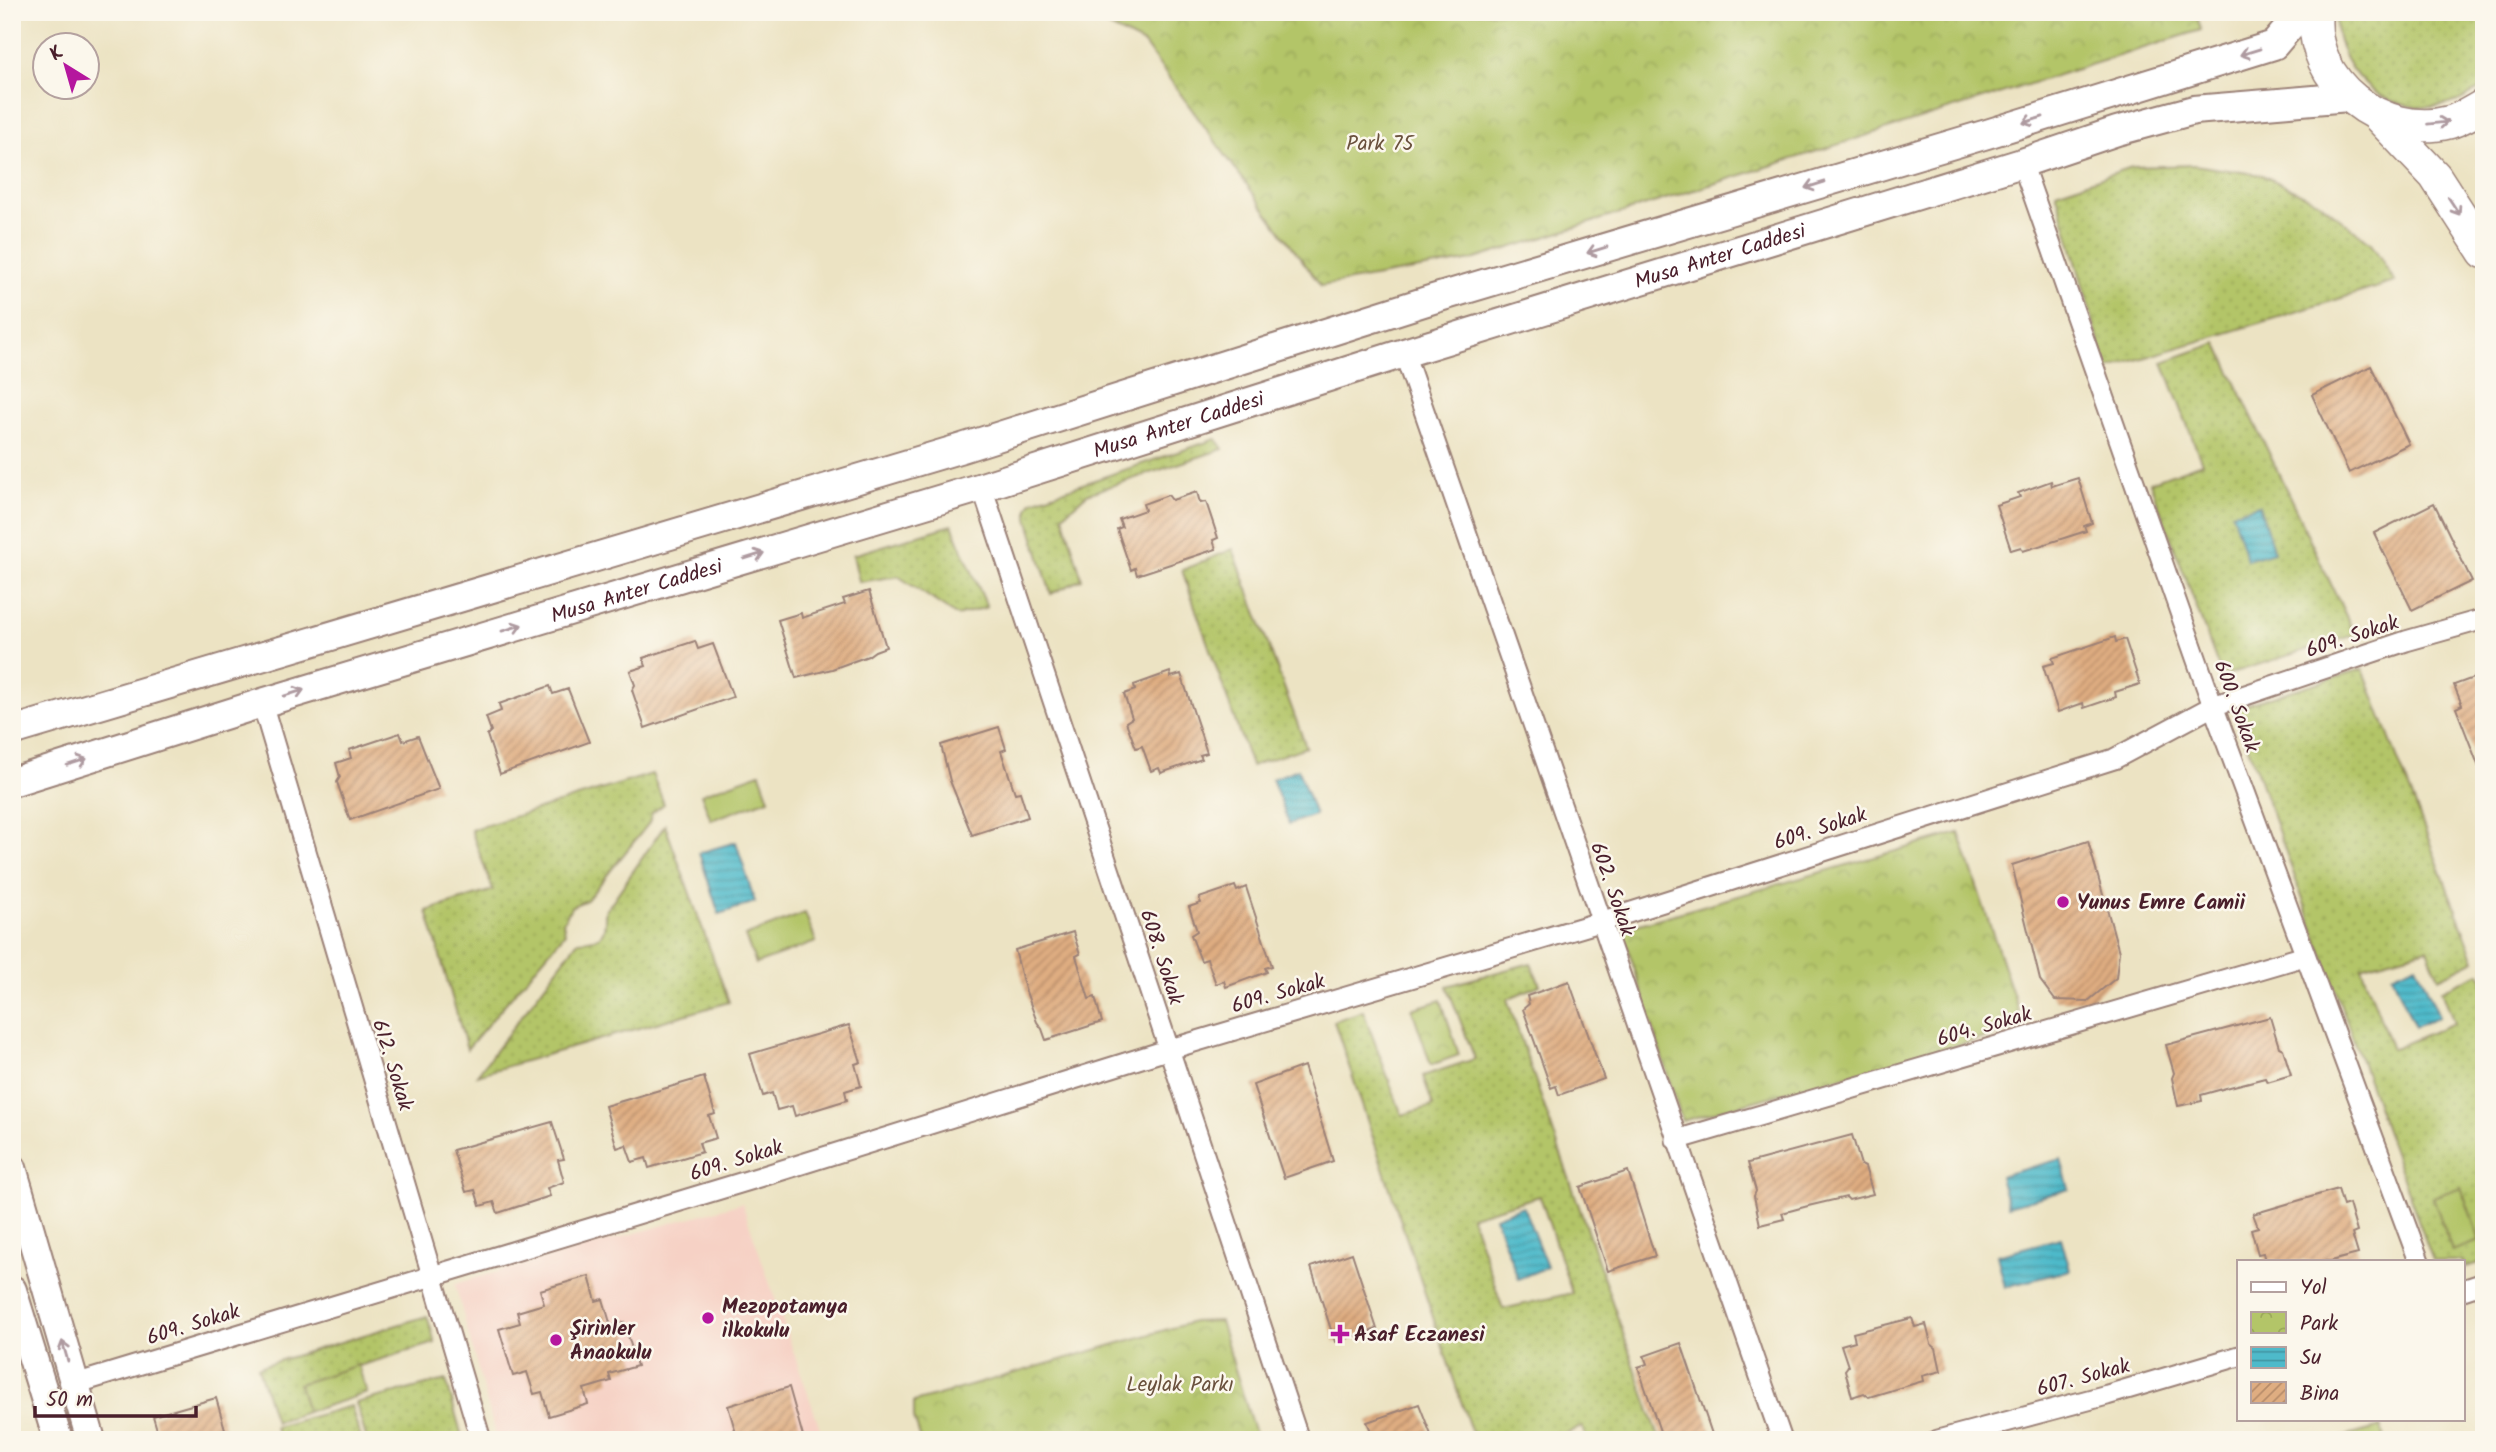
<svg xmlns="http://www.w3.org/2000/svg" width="2496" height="1452" font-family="Kalam,sans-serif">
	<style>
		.built { fill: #f6d1c5 }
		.grass { fill: url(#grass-dots); stroke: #7e724a; stroke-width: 2; fill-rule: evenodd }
		.park { fill: url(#park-crowns); stroke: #7e724a; stroke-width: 2 }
		.pitch { fill: #b3c568; stroke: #7e724a; stroke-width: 2 }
		.water { fill: url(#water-rules); stroke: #4c6c7a; stroke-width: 2 }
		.building { fill: url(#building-hatch) }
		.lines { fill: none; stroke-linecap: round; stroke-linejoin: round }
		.minor-casing { stroke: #9b8177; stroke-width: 23 }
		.secondary-casing { stroke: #9b8177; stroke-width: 32 }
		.primary-casing { stroke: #9b8177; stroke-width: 35 }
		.minor { stroke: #fff; stroke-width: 19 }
		.secondary { stroke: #fff; stroke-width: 28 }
		.primary { stroke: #fff; stroke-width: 32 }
		.oneway { stroke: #ae9aa0 }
		.poi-dot { fill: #b5179e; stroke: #fbf7ec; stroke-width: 2.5 }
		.labels { text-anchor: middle; stroke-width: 5; stroke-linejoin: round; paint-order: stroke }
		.park-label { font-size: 21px; fill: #6a513d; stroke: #fbf7ec }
		.street-label { font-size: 21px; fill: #4a1f2b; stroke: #fbf7ec }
		.poi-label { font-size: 21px; font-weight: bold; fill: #4a1f2b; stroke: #fbf7ec; text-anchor: start }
	</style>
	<defs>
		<pattern id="grass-dots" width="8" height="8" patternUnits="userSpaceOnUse" patternTransform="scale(1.75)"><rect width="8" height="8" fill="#b3c568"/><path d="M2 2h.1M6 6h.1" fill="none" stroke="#9ba95a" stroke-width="1.8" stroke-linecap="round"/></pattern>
		<pattern id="park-crowns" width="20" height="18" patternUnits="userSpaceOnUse" patternTransform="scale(1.75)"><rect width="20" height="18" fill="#b3c568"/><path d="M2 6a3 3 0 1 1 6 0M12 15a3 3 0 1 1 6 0" fill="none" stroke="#9ba95a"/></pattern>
		<pattern id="water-rules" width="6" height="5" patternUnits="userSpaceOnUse" patternTransform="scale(1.75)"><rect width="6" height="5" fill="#4ebaca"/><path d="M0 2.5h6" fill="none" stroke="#4397a4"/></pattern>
		<pattern id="building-hatch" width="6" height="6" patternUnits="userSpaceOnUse" patternTransform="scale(1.75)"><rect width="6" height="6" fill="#dfad81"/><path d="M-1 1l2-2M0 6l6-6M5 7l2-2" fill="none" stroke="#b78c6a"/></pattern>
	</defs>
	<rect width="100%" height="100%" fill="#fbf7ec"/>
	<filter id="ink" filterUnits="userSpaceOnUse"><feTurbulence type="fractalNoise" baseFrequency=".0143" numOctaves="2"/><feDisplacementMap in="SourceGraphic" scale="14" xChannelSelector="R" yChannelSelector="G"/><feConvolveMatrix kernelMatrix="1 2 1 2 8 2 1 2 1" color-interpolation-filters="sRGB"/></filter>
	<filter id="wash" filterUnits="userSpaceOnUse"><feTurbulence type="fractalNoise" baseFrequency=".00686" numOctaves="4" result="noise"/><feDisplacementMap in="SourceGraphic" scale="28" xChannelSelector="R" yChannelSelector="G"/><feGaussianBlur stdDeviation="1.57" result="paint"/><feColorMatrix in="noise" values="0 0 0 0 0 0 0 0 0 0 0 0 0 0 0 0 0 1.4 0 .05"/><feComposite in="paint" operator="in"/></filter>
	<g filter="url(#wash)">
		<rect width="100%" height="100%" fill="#ece3c3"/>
		<polygon class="built" points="742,1203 824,1440 497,1440 455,1284"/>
		<g class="grass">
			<path d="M2337,12H2484V85C2440,123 2373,111 2346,59C2339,46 2334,28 2337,12Z"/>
			<polygon points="2194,165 2262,175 2318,201 2371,243 2395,282 2107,369 2056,192 2132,167"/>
			<polygon points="2217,343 2355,635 2222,676 2150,482 2202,463 2163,362"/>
			<polygon points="1216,439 1223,449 1087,494 1063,515 1082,579 1051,594 1028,518 1028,508 1032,501"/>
			<polygon points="952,525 987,607 957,616 898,576 859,582 853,555"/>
			<polygon points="1233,549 1306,747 1251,766 1182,570"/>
			<polygon points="2363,669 2475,960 2439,978 2427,949 2361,967 2392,1049 2454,1023 2442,990 2480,973 2484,981 2484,1261 2463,1268 2463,1261 2433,1261 2234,708"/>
			<polygon points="652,774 664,804 652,813 649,823 587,900 572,906 563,922 565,933 467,1049 427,911 493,890 471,830"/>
			<path d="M665,825L729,1002L477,1075L578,941C602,940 606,936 605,912Z"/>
			<path d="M1531,963L1540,985L1507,999L1660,1440H1587L1582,1427L1547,1440H1474L1334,1021L1363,1011L1402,1115L1433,1106L1423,1076L1475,1059L1447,986ZM1540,1196L1572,1293L1503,1309L1471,1216Z"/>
			<polygon points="427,1316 435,1343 299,1384 307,1412 275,1422 258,1367"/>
			<polygon points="446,1380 463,1440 367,1440 356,1403"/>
			<polygon points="351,1406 361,1440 279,1440 275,1427"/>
		</g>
		<g class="park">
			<polygon points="1080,12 2196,12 2201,30 1472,260 1321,286 1144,44"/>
			<polygon points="1959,833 2024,1027 1682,1121 1622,929"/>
			<polygon points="1441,1000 1459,1055 1431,1065 1412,1009"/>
			<polygon points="1220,1321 1257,1440 921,1440 914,1418 914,1402 1193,1322"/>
			<polygon points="358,1365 367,1393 307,1412 299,1384"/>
		</g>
		<g class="pitch">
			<polygon points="760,773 769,799 711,820 701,794"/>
			<polygon points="805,913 816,942 756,964 745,936"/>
			<polygon points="2461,1187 2480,1241 2452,1251 2433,1197"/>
			<polygon points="2381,1427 2384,1440 2333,1440"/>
		</g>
		<g class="water">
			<polygon points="2259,505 2274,552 2247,560 2232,513"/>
			<polygon points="1298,769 1315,815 1289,824 1272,779"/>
			<polygon points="736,842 755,902 719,914 699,853"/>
			<polygon points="2416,964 2439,1016 2415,1027 2392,975"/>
			<polygon points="2061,1159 2069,1189 2008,1206 2000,1176"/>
			<polygon points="1523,1206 1547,1267 1518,1279 1495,1217"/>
			<polygon points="2061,1238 2070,1270 2005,1287 1997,1255"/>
		</g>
		<g id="blocks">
			<g class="building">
				<polygon points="2371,366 2409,444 2349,473 2312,395"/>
				<polygon points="2078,478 2092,523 2084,526 2086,531 2023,551 2021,547 2011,550 1996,505 2020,497 2018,493 2051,481 2052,486"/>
				<polygon points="1197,492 1200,503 1206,502 1218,538 1213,540 1216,549 1137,575 1135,568 1131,570 1117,529 1122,527 1119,519 1145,510 1143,504 1168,495 1172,500"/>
				<polygon points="2434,503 2472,581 2412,610 2374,533"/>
				<polygon points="869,591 886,647 875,651 868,656 832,669 796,678 778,620 801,613 802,618 845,604 843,599"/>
				<polygon points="2115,637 2116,642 2125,639 2140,684 2115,692 2116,697 2084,708 2083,703 2058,712 2043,666 2054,663 2052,658"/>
				<polygon points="695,641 698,649 713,644 733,697 645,728 632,690 635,685 630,671 646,666 643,658"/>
				<polygon points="1170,672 1171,677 1181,674 1207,753 1200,755 1202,759 1161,773 1159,768 1151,771 1142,746 1136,748 1126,722 1132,718 1124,694 1135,690 1134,685"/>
				<polygon points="2484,674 2484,775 2482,775 2456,708 2462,705 2454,685"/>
				<polygon points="550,686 553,694 568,689 589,742 500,774 487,735 491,731 486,717 501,711 499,704"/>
				<polygon points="999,727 1006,749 1001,751 1015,793 1020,792 1028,817 972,835 950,781 941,745"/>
				<polygon points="400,733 403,741 418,736 439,789 350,820 337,782 340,777 336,763 351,758 349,750"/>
				<polygon points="2088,841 2119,952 2116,978 2088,1001 2055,1000 2040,980 2012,865"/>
				<polygon points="1235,886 1237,891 1246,887 1272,966 1265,968 1267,972 1226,987 1224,981 1216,984 1207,959 1201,961 1191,935 1197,931 1189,907 1201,903 1199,898"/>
				<polygon points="1073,932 1080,954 1076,956 1089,999 1095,997 1102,1022 1046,1040 1042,1029 1037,1022 1024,986 1015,950"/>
				<polygon points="1569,981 1604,1079 1559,1095 1556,1086 1551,1088 1523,1009 1529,1004 1527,996"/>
				<polygon points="2270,1017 2279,1047 2283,1049 2291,1075 2267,1082 2265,1078 2226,1088 2201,1095 2202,1101 2178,1106 2172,1078 2174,1073 2166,1045"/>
				<polygon points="849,1025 861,1062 855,1064 861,1086 845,1091 847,1100 795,1116 792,1106 777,1110 772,1093 763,1096 750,1054"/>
				<polygon points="1304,1066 1333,1161 1284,1178 1253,1085"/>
				<polygon points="704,1077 715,1114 709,1116 716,1138 699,1143 702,1152 649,1168 646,1158 632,1162 626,1145 617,1148 605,1106"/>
				<polygon points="552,1122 564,1159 558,1160 564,1182 547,1188 550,1196 498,1213 494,1202 480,1206 475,1190 466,1192 453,1150"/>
				<polygon points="1852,1135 1861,1165 1865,1167 1873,1194 1849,1200 1846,1197 1808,1206 1782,1213 1784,1219 1760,1225 1754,1196 1756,1191 1748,1163"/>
				<polygon points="1628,1171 1655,1256 1608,1271 1580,1187"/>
				<polygon points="2338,1189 2343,1206 2349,1204 2357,1232 2352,1234 2358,1254 2331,1261 2265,1261 2263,1253 2258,1254 2251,1229 2258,1227 2253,1214"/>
				<polygon points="1352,1253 1377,1329 1335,1342 1311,1267"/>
				<polygon points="589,1276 596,1301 603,1299 611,1326 624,1322 637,1366 609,1374 611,1381 584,1389 588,1404 549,1416 542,1392 534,1394 527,1372 513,1376 499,1329 520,1323 517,1312 544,1304 540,1290"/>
				<polygon points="1912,1318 1915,1327 1926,1324 1931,1344 1936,1348 1941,1371 1922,1376 1923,1381 1869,1397 1864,1393 1852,1397 1845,1370 1848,1366 1841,1345 1855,1341 1853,1333"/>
				<polygon points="1681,1343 1714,1440 1663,1440 1638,1367 1647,1364 1644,1356"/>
				<polygon points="789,1387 804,1440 738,1440 728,1406"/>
				<polygon points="216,1398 225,1429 217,1431 220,1440 160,1440 153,1416"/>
				<polygon points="1419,1404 1433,1440 1375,1440 1367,1422"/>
			</g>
		</g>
	</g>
	<g filter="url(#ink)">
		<use href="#blocks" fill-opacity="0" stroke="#9b8177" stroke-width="2"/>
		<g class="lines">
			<g class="minor-casing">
				<g id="minor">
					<polyline points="2022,163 2213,706 2419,1261"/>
					<polyline points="1404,353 1782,1440"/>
					<polyline points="982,487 1299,1440"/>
					<polyline points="262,703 481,1440"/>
					<polyline points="1676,1140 2305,956"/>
					<polyline points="2463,1290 2484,1283"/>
					<polyline points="75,1384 760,1177 1167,1050 1600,922 2114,759 2213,706 2406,641 2484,619"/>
					<polyline points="1938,1440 2107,1395 2239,1356"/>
				</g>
			</g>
			<g class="secondary-casing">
				<g id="secondary">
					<polyline points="12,731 962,448 1433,299 1987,134 2274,45 2302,12"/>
					<path id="s1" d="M12,782L262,703L982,487L1404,353L2022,163L2117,131L2194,110L2349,97"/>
					<polyline points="12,1168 91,1440"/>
					<polyline points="12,1290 58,1440"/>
				</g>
			</g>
			<g class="primary-casing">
				<g id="primary">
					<path d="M2316,12C2308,82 2383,140 2450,122C2461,119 2474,111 2484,105"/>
					<polyline points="2379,117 2435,176 2484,252"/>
				</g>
			</g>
			<use href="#minor" class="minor"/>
			<use href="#secondary" class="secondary"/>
			<use href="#primary" class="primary"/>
		</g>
		<defs><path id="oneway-shaft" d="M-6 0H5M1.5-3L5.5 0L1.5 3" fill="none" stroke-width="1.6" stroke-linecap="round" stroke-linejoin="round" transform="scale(1.75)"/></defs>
		<g class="oneway">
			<use href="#oneway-shaft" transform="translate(2250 52) rotate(163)"/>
			<use href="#oneway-shaft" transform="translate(2033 120) rotate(163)"/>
			<use href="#oneway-shaft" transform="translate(2438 123) rotate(-6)"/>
			<use href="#oneway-shaft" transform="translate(1815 185) rotate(163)"/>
			<use href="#oneway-shaft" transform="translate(2454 206) rotate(57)"/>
			<use href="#oneway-shaft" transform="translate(1597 250) rotate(163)"/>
			<use href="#oneway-shaft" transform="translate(754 556) rotate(-17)"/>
			<use href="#oneway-shaft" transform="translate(512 628) rotate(-17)"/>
			<use href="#oneway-shaft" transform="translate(294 693) rotate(-17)"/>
			<use href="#oneway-shaft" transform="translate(77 762) rotate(-18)"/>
			<use href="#oneway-shaft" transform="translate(65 1351) rotate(-106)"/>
		</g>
	</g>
	<g class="poi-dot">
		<circle cx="2063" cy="902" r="7"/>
		<circle cx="708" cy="1318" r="7"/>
		<path d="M1336.5 1323.5h7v7h7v7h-7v7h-7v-7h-7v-7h7z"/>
		<circle cx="556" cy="1340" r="7"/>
	</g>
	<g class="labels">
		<g class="park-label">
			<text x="1380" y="150">Park 75</text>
			<text x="1180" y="1391">Leylak Parkı</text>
		</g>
		<g class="street-label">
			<text dy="7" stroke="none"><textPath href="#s1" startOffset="1787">Musa Anter Caddesi</textPath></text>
			<text dy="7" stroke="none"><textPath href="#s1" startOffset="1220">Musa Anter Caddesi</textPath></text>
			<text dy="7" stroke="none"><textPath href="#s1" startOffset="653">Musa Anter Caddesi</textPath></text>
			<text transform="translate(2352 636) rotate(-18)" y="7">609. Sokak</text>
			<text transform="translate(2237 706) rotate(70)" y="7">600. Sokak</text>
			<text transform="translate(1820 828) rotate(-18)" y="7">609. Sokak</text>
			<text transform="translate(1613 889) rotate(71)" y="7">602. Sokak</text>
			<text transform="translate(1162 957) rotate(72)" y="7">608. Sokak</text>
			<text transform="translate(1278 993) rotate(-16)" y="7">609. Sokak</text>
			<text transform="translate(1984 1026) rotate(-16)" y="7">604. Sokak</text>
			<text transform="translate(393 1065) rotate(73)" y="7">612. Sokak</text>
			<text transform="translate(736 1160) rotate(-17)" y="7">609. Sokak</text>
			<text transform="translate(193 1324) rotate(-17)" y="7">609. Sokak</text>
			<text transform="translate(2083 1377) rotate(-15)" y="7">607. Sokak</text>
		</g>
		<g class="poi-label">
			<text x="2077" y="909">Yunus Emre Camii</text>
			<text x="722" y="1313">Mezopotamya<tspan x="722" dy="24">ilkokulu</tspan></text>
			<text x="570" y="1335">Şirinler<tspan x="570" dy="24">Anaokulu</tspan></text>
			<text x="1354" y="1341">Asaf Eczanesi</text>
		</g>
	</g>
	<rect width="2496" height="1452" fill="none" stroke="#fbf7ec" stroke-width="42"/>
	<rect x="2237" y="1260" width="228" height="161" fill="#fbf7ec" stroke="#b4a19f" stroke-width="2"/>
	<rect x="2251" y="1282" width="35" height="10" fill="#ffffff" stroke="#b4a19f" stroke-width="2"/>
	<text x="2300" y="1294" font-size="21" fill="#4a1f2b">Yol</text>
	<rect x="2251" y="1312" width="35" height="21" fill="url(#park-crowns)" stroke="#b4a19f" stroke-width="2"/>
	<text x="2300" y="1330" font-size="21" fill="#4a1f2b">Park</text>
	<rect x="2251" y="1347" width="35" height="21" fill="url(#water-rules)" stroke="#b4a19f" stroke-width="2"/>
	<text x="2300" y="1364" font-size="21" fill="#4a1f2b">Su</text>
	<rect x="2251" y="1382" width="35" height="21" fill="url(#building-hatch)" stroke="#b4a19f" stroke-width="2"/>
	<text x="2300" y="1400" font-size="21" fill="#4a1f2b">Bina</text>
	<g transform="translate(66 66) rotate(323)"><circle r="33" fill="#fbf7ec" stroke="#b4a19f" stroke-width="2"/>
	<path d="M0-5L12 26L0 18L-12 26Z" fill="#b5179e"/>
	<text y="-10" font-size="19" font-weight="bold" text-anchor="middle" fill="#4a1f2b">K</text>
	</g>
	<path d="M35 1406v10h161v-10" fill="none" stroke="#4a1f2b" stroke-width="3.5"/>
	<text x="46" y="1406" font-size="21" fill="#4a1f2b" stroke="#fbf7ec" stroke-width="5" paint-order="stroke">50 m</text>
</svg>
